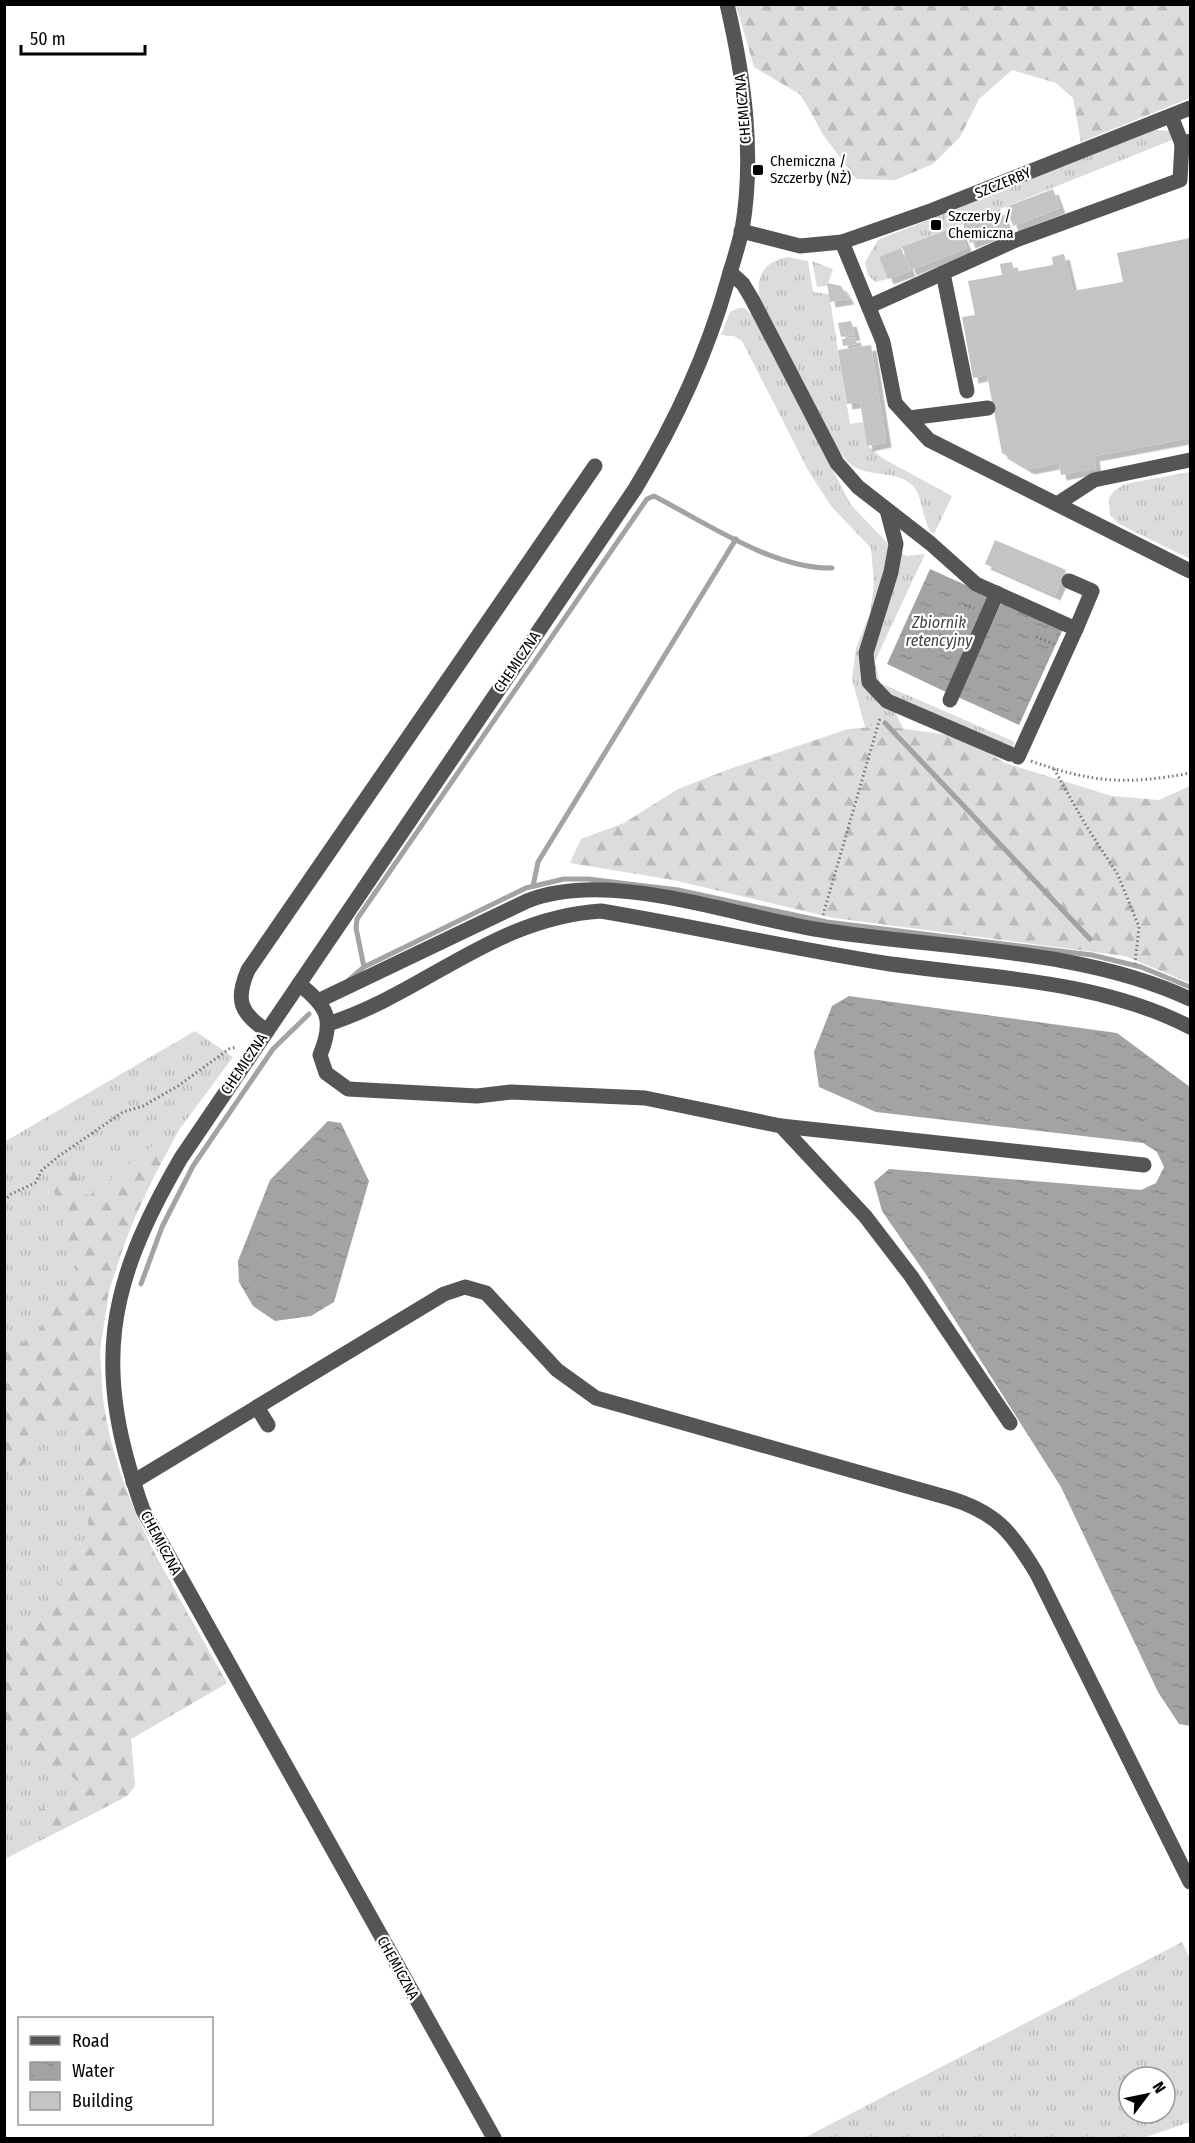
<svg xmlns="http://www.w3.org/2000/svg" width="1195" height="2143" font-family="'Fira Sans Condensed',sans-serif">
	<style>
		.grass { fill: url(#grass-tufts); fill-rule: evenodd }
		.forest { fill: url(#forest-firs) }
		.water { fill: url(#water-ripples) }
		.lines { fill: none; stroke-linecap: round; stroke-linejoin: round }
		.stream { stroke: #a3a3a3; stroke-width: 5 }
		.building { fill: #c4c4c4; filter: url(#shadow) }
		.path { stroke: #777; stroke-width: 3; stroke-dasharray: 1.5 3; stroke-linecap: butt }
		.minor { stroke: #555; stroke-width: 15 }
		.poi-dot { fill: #000; stroke: #fff; stroke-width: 2 }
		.labels { text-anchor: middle; stroke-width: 4.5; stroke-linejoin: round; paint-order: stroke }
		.street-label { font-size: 15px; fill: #000; stroke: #fff }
		.poi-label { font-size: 15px; fill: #000; stroke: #fff; text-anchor: start }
		.water-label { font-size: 16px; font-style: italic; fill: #444; stroke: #fff }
	</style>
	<defs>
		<pattern id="grass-tufts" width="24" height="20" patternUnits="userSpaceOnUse" patternTransform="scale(1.5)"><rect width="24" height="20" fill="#dcdcdc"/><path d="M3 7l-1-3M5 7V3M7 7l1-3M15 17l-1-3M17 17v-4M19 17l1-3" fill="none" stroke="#bbb"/></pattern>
		<pattern id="forest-firs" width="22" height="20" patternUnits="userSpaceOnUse" patternTransform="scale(1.5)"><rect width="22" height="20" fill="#dcdcdc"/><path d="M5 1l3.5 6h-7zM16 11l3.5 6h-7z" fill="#bbb"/></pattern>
		<pattern id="water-ripples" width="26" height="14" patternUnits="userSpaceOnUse" patternTransform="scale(1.5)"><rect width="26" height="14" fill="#a3a3a3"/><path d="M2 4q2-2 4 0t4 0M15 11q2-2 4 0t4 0" fill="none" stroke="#8b8b8b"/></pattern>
		<filter id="shadow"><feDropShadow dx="5.5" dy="5.5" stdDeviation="0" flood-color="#0004"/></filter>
	</defs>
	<rect width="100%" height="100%" fill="#fff"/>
	<g class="grass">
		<polygon points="1155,130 1169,131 1172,140 880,257 888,279 875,282 868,275 865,262 878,240"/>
		<path d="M788,257L808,261L813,292L829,294L850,424L863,422L867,445L882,458L952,496L934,534C923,529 924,498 913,486C896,469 871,478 853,466C830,450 776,329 760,298C755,276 765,261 788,257Z"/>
		<polygon points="812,261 833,269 827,286 817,287"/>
		<polygon points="739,308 744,308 752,315 851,505 894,550 907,556 925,554 875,661 880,683 1015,742 1011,750 893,708 904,730 884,726 865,727 852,679 856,648 870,613 874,585 871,548 831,506 809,472 742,341 734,336 721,335 730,312"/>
		<polygon points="1190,472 1190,559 1119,524 1110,515 1109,498 1114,491 1125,484"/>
		<polygon points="195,1031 233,1057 179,1130 138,1205 110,1287 100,1349 103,1406 115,1460 132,1506 151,1547 227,1683 131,1739 135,1786 127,1796 5,1859 4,1142"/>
		<path d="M1182,1942L1190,1959V2122L1143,2138H804ZM1129,2077H1165V2113H1129Z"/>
	</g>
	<g class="forest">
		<polygon points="736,5 1190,5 1190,98 1081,142 1073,98 1056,83 1012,70 979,99 960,137 933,164 895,180 856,179 824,136 801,95 754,67"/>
		<polygon points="884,726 962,737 1005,763 1112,796 1159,800 1190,786 1190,983 1125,956 834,918 673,880 570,863 581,839 624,823 678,789 732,768 848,729"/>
		<path d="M157,1142L168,1150C138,1206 101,1286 100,1351C99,1475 168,1579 227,1683L131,1739L135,1786L127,1796L44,1839L34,1813L88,1786L5,1739V1640L18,1647L90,1539L79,1436L60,1416L23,1465L5,1476V1352L35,1336L77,1270L53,1187L71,1166L88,1197Z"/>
	</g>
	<g class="water">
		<polygon points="930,569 992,597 948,693 887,664"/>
		<polygon points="1002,601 1063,629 1019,725 958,697"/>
		<polygon points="849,996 1117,1033 1190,1087 1190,1726 1179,1724 1158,1692 1061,1487 927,1276 882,1211 874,1182 889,1169 1141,1190 1156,1183 1164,1167 1157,1152 1143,1143 876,1112 819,1087 814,1052 832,1006"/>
		<polygon points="328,1121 341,1123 369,1181 334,1302 311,1316 275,1321 253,1306 239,1282 238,1261 270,1180"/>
	</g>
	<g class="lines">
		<g class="stream">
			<polyline points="885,723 1090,939"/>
			<polyline points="533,886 538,862 736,539"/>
			<path d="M364,967L356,928L357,919L647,499L654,496C706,523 773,569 832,568"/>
			<polyline points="349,980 364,967 526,888 564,879 588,879 678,890 827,922 1092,955 1141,967 1190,987"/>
			<polyline points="141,1284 162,1227 193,1166 273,1049 309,1014"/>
		</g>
	</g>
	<g class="building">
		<polygon points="1053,189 1060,208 1013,226 1006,207"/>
		<polygon points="1000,209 1008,229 970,243 963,224"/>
		<polygon points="958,226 967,248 911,270 902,247"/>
		<polygon points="1190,238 1190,438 1094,456 1096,468 1061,475 1059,463 1029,469 1002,453 987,375 973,378 962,317 975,315 968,281 1002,275 1000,264 1012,262 1014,272 1053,265 1052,257 1064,254 1073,291 1123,282 1117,253"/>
		<polygon points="901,248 910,271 888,279 879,257"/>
		<polygon points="827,283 841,286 849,299 830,302"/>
		<polygon points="851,321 855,335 841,337 838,323"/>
		<polygon points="855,337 857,344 843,346 842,339"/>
		<polygon points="871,345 886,442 867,446 860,402 847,404 838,350"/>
		<polygon points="995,540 1066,570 1055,595 985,564"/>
	</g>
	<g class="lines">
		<g class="path">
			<polyline points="965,605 974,609"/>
			<polyline points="1036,637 1054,644"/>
			<path d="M1031,761C1093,783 1127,785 1190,773"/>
			<polyline points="1054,769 1085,824 1118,875 1139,927 1135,964"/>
			<polyline points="823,915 880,718"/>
			<polyline points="4,1201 11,1194 35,1183 42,1170 59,1156 123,1112 143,1106 178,1086 229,1049 237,1047"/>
		</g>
		<g class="minor">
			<polyline points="1171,116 1182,144 1190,141"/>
			<polyline points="741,231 800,246 842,242 933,210 1190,108"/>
			<polyline points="842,242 883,342 895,403 929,440 1190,571"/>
			<polyline points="730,272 743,284 752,299 837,463 858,487 930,543 976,584 1076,629 1092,591 1069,581"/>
			<polyline points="943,273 967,391"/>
			<polyline points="870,306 1016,240 1180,180 1182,144"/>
			<polyline points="909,418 988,408"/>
			<polyline points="1057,504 1094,480 1190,460"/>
			<polyline points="887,510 896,544 891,572 866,653 869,682 887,701 1010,754"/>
			<polyline points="950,700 997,593"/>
			<polyline points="1018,757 1076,629"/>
			<path d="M299,984C327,1006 335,1019 320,1055L326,1073L348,1089L477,1096L511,1092L645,1098L781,1126L1144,1165"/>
			<path d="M320,1000L527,901C610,868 735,917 821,930C940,949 1082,948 1190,999"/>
			<path d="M328,1024C425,993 493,918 601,911C696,927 789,948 884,963C987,978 1097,979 1190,1027"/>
			<path d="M267,1031C240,1013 235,1000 248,970L595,466"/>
			<polyline points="781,1126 865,1216 911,1276 1010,1423"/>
			<polyline points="257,1407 268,1425"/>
			<path d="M133,1482L444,1294L465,1287L486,1293L557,1370L596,1398L949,1498C996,1512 1012,1532 1037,1574L1190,1882"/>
			<path d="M494,2138L143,1510C92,1367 106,1287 181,1158L635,489C675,423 706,357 727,283C732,265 738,248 742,230C755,155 744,77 727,4"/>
		</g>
	</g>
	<g class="poi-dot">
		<rect x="752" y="164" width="12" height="12" rx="3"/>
		<rect x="930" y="219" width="12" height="12" rx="3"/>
	</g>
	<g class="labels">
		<g class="street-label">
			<text transform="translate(743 109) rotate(-95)" y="5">CHEMICZNA</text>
			<text transform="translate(1003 183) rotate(-22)" y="5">SZCZERBY</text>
			<text transform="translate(517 662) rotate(-56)" y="5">CHEMICZNA</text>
			<text transform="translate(244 1064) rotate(-56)" y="5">CHEMICZNA</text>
			<text transform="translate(161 1543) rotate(62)" y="5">CHEMICZNA</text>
			<text transform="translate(398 1968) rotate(61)" y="5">CHEMICZNA</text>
		</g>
		<g class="poi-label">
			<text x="770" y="166">Chemiczna /<tspan x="770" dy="17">Szczerby (NŻ)</tspan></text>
			<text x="948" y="221">Szczerby /<tspan x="948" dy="17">Chemiczna</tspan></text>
		</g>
		<g class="water-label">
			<text x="939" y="628">Zbiornik<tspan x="939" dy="18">retencyjny</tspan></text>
		</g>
	</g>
	<rect width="1195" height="2143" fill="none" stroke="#000000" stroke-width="12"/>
	<rect x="18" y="2017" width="195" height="108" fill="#ffffff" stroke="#999999" stroke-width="1.5"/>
	<rect x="30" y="2036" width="30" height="9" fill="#555555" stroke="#999999" stroke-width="1.5"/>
	<text x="72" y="2047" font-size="18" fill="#000000">Road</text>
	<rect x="30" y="2062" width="30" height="18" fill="url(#water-ripples)" stroke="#999999" stroke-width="1.5"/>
	<text x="72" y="2077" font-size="18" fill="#000000">Water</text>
	<rect x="30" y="2092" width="30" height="18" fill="#c4c4c4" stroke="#999999" stroke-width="1.5"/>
	<text x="72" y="2107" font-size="18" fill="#000000">Building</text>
	<g transform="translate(1147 2095) rotate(58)"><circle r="28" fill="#ffffff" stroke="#999999" stroke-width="1.5"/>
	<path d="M0-4.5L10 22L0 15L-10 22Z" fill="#000000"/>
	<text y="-9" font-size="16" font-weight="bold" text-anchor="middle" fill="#000000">N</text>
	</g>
	<path d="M21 45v9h124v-9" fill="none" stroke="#000000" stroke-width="3"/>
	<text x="30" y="45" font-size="18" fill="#000000" stroke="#ffffff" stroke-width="4.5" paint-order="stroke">50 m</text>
</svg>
